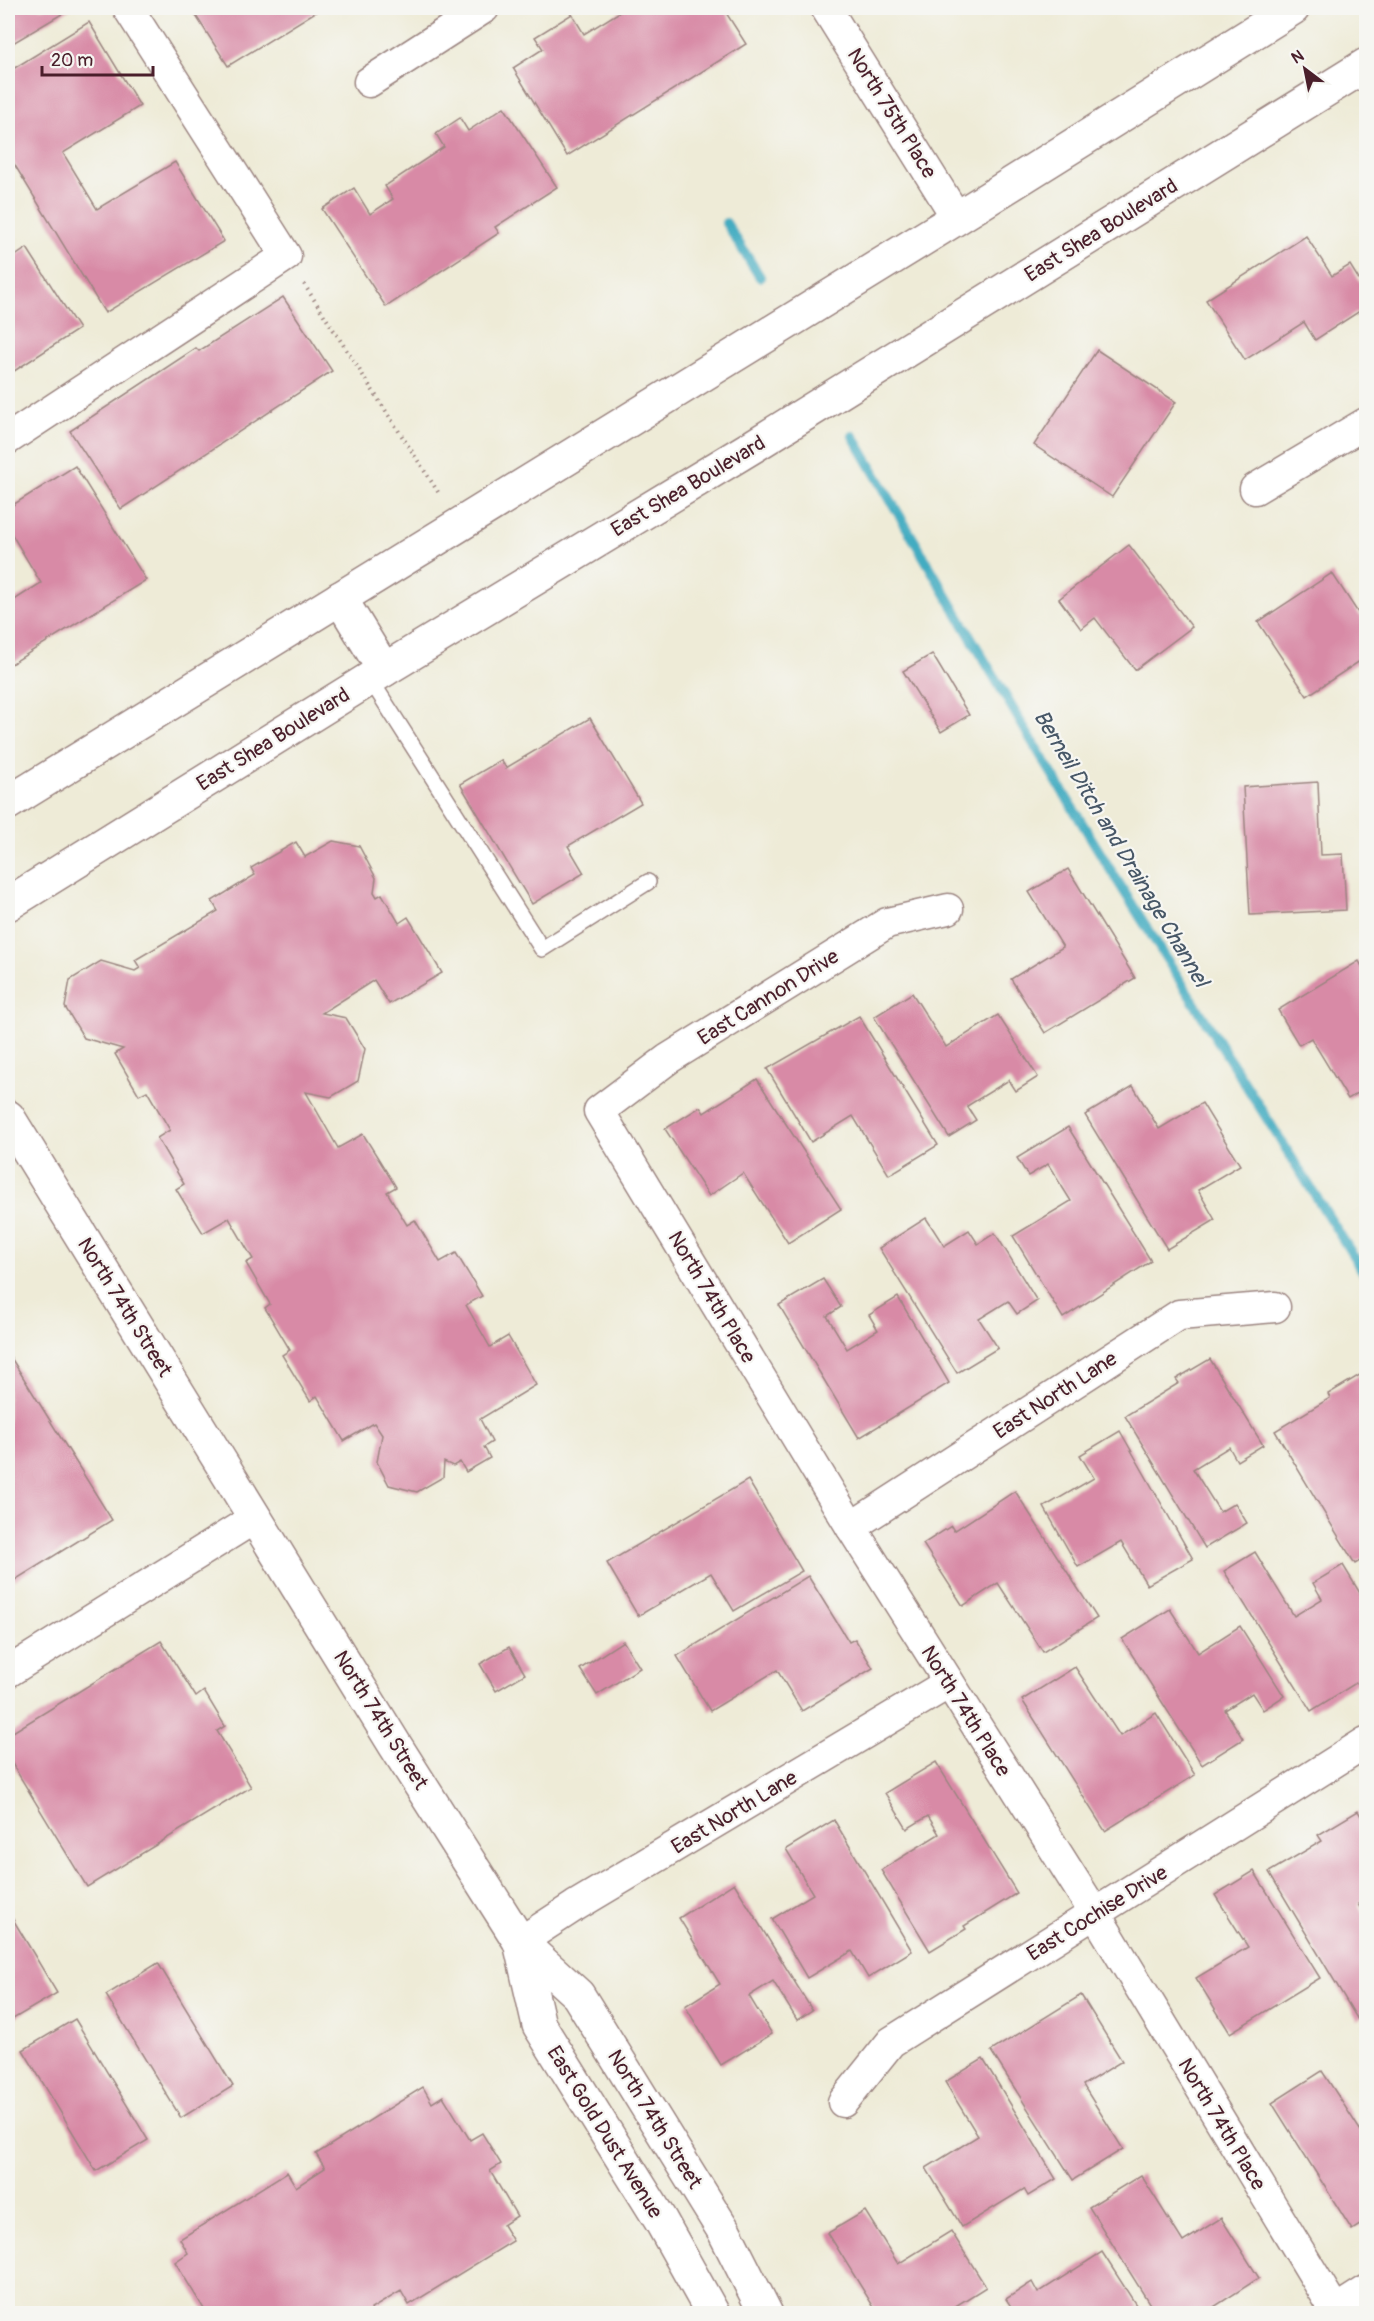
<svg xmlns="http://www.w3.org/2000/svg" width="1374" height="2321" font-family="Pangolin,sans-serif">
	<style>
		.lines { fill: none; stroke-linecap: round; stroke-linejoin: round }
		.stream { stroke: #42acc1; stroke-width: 10 }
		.building { fill: #d88aa6 }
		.service-casing { stroke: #9c8581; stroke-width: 18 }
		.minor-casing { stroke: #9c8581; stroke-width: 33 }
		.tertiary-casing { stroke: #9c8581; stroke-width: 36 }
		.primary-casing { stroke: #9c8581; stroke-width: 36 }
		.path { stroke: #9c8581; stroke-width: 4; stroke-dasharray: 1.5 4.5; stroke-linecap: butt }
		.service { stroke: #fff; stroke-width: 15 }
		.minor { stroke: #fff; stroke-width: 30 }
		.tertiary { stroke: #fff; stroke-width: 33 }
		.primary { stroke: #fff; stroke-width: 33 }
		.labels { text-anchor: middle; stroke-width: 4.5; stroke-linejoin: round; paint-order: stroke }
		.street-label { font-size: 21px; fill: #4a1f2b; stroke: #f6f6f2 }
		.water-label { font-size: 22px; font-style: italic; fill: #475767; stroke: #f6f6f2 }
	</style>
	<rect width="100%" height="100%" fill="#f6f6f2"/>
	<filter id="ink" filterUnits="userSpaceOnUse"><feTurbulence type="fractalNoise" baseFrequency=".0167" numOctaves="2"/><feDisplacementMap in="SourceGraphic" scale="12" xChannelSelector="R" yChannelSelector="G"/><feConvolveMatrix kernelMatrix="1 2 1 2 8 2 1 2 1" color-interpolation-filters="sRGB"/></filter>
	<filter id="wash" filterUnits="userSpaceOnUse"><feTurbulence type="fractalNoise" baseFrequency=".008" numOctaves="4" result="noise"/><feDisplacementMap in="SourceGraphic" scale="24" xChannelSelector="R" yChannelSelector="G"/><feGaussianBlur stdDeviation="1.35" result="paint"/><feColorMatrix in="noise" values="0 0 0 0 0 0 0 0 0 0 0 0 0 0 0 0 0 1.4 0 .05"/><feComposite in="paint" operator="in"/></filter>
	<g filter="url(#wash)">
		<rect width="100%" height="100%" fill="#eeebd7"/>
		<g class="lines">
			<g class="stream">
				<polyline points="726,223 760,277"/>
				<polyline points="853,436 1027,733 1110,869 1366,1276"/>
			</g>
		</g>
		<g id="blocks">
			<g class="building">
				<polygon points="8,8 72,8 8,46"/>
				<polygon points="191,8 322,8 228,66"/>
				<polygon points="626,8 723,8 746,44 567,156 513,68 543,49 535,37 572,14 584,34"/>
				<polygon points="89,22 140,106 63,153 97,209 175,162 224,241 105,313 8,154 8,72"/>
				<polygon points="504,107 557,187 495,227 499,233 386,307 322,209 354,188 370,214 393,199 385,186 444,147 436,134 460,118 468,131"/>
				<polygon points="1306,236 1332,276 1350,265 1366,291 1366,307 1315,340 1304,322 1245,360 1206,300"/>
				<polygon points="27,248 79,329 8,375 8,261"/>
				<polygon points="283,297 332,371 121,509 70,431 196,348 199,351"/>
				<polygon points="1097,350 1176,402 1112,497 1034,445"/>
				<polygon points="75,466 146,580 8,666 8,604 41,583 8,528 8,508"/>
				<polygon points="1129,545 1192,627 1135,670 1095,618 1081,629 1059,599"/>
				<polygon points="1332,573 1366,625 1366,657 1307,696 1258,622"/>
				<polygon points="932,654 969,715 941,732 903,671"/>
				<polygon points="590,718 641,803 568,846 584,873 532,904 460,784 501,760 506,768"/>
				<polygon points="1318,782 1321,855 1343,854 1346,910 1250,915 1243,787"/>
				<polygon points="333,841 359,846 376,878 374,892 377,897 382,894 399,923 408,917 442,973 389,1004 374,980 322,1013 346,1018 365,1049 358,1081 331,1097 306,1092 338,1148 363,1134 396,1187 387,1192 407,1225 415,1220 440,1262 456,1253 482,1296 466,1305 490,1347 508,1336 536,1385 480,1419 492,1442 484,1447 490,1458 466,1472 460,1462 453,1466 444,1462 443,1477 417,1492 389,1485 377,1462 382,1435 374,1423 344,1441 317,1396 310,1401 282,1355 290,1350 265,1308 270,1304 246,1263 253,1259 229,1218 203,1233 176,1189 184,1184 157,1138 170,1130 147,1091 139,1095 115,1054 123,1049 84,1038 65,1007 70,980 101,961 135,971 140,968 135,960 218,911 212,901 255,875 251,868 296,842 305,857"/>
				<polygon points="1068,869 1135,978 1045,1033 1011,979 1063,947 1029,892"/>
				<polygon points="1359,961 1366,974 1366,1088 1348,1099 1311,1038 1299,1045 1278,1010"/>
				<polygon points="912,993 946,1047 998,1015 1038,1077 1016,1091 1009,1080 967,1106 976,1120 949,1137 874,1017"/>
				<polygon points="859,1016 938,1145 889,1175 853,1116 811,1142 767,1069"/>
				<polygon points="757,1079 841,1209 788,1243 743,1173 709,1196 665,1129 700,1107 704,1113"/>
				<polygon points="1133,1086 1159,1129 1202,1103 1240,1165 1198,1190 1215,1220 1167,1249 1085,1115"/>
				<polygon points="1068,1127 1151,1261 1063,1318 1013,1236 1071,1201 1048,1164 1028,1176 1017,1158"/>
				<polygon points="926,1218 944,1246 969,1230 978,1244 995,1233 1037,1301 1017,1314 1008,1301 979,1319 998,1348 957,1373 879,1248"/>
				<polygon points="823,1279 841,1307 827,1316 847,1349 878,1330 869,1315 898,1297 949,1383 859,1438 779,1305"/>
				<polygon points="8,1353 112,1520 15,1580 8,1568"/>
				<polygon points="1210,1359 1263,1445 1237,1461 1229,1447 1193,1469 1220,1512 1235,1503 1247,1523 1205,1548 1125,1416 1179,1383 1176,1379"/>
				<polygon points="1363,1373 1366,1379 1366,1557 1355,1564 1275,1431 1330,1398 1328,1394"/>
				<polygon points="1120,1431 1193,1559 1147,1585 1121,1542 1078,1567 1044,1507 1094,1478 1080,1455"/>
				<polygon points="748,1480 802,1571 734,1611 711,1573 638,1616 607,1563"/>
				<polygon points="1015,1491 1097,1618 1043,1652 998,1583 963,1606 923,1544 951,1526 954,1531"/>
				<polygon points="1255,1552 1294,1616 1322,1599 1313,1583 1343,1565 1366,1603 1366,1674 1363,1676 1364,1678 1311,1711 1224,1571"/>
				<polygon points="808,1576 849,1642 855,1639 873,1668 802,1711 777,1670 710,1711 677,1656"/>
				<polygon points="1170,1609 1198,1653 1240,1626 1284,1696 1263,1710 1252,1693 1225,1710 1243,1739 1202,1765 1122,1639"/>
				<polygon points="161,1641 196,1697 204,1691 225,1726 217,1731 251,1787 87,1887 8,1757 8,1735"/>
				<polygon points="623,1641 640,1668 597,1695 580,1669"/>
				<polygon points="509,1647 525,1674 496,1691 480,1664"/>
				<polygon points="1075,1667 1120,1736 1156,1713 1195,1775 1105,1831 1022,1700"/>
				<polygon points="936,1762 1017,1893 964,1926 966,1929 930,1951 881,1870 939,1834 928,1816 907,1829 885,1793"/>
				<polygon points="1358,1811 1366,1825 1366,1899 1358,1904 1366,1918 1366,2015 1358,2020 1269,1872 1322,1841 1318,1835"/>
				<polygon points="834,1820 912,1951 868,1978 852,1951 807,1978 772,1919 813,1894 786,1849"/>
				<polygon points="1254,1871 1320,1978 1230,2033 1196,1978 1248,1947 1215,1895"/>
				<polygon points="734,1883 812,2010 797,2020 773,1981 749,1996 772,2034 721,2065 685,2006 720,1984 679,1918"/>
				<polygon points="8,1911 57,1993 8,2022"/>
				<polygon points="158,1963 233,2086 181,2118 106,1995"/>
				<polygon points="1081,1995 1122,2061 1083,2085 1123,2149 1073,2180 991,2051"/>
				<polygon points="75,2019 148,2140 96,2171 23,2050"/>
				<polygon points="983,2059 1056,2179 1028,2196 1024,2189 962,2227 926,2168 978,2136 945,2082"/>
				<polygon points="1322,2071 1362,2133 1366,2130 1366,2221 1352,2230 1272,2103"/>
				<polygon points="423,2087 432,2103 443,2096 470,2140 482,2133 501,2164 490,2171 517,2216 503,2225 513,2241 409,2305 401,2291 371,2309 373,2314 207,2314 175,2262 188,2253 180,2239 287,2172 296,2187 325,2168 316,2154"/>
				<polygon points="1141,2175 1183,2242 1221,2218 1259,2278 1203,2314 1156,2314 1089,2207"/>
				<polygon points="865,2211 898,2264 951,2231 986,2287 943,2314 878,2314 828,2233"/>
				<polygon points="1102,2252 1138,2308 1130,2314 1016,2314 1006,2299 1032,2282 1038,2293"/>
			</g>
		</g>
	</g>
	<g filter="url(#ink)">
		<use href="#blocks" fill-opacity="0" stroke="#9c8581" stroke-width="1.5"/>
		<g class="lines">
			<g class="service-casing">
				<polyline id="service" points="370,679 542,949 648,882"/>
			</g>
			<g class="minor-casing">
				<g id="minor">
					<polyline points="826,8 957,218"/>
					<polyline points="369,82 484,8"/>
					<polyline points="8,439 286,256 128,8"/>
					<polyline points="1255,489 1366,423"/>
					<polyline points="948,909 887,923 668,1059 599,1111 851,1527 1096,1915 1335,2310"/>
					<polyline points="851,1527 1179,1315 1275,1307"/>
					<polyline points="8,1672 255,1518"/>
					<polyline points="520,1942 575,1906 949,1683"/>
					<polyline points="843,2102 891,2042 1366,1742"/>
					<polyline points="1330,2314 1366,2291"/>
				</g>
			</g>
			<g class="tertiary-casing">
				<g id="tertiary">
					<polyline points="8,1117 395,1745 520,1942 578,1995 724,2231 766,2314"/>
					<polyline points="520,1942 539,2025 661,2221 713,2314"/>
				</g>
			</g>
			<g class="primary-casing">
				<g id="primary">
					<polyline points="340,598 384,670"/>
					<polyline points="8,803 957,218 1293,8"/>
					<polyline points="8,904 384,670 755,445 1366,65"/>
				</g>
			</g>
			<polyline class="path" points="304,284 440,495"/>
			<use href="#service" class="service"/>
			<use href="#minor" class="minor"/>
			<use href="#tertiary" class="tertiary"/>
			<use href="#primary" class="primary"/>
		</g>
	</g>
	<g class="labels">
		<g class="street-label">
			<text transform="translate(892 113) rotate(58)" y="7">North 75th Place</text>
			<text transform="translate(1101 230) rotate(-32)" y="7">East Shea Boulevard</text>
			<text transform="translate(688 486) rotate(-31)" y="7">East Shea Boulevard</text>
			<text transform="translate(273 739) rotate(-32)" y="7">East Shea Boulevard</text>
			<text transform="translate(768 997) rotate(-32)" y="7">East Cannon Drive</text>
			<text transform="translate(712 1297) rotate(59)" y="7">North 74th Place</text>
			<text transform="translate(125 1307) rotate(58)" y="7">North 74th Street</text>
			<text transform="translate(1055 1395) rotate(-33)" y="7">East North Lane</text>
			<text transform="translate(966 1711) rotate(58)" y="7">North 74th Place</text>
			<text transform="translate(381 1720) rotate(58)" y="7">North 74th Street</text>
			<text transform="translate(734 1812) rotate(-31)" y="7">East North Lane</text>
			<text transform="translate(1097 1913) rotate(-32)" y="7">East Cochise Drive</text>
			<text transform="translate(655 2119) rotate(58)" y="7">North 74th Street</text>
			<text transform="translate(1222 2124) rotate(59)" y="7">North 74th Place</text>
			<text transform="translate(605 2132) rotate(58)" y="7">East Gold Dust Avenue</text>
		</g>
		<g class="water-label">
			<text transform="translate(1122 848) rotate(59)" y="8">Berneil Ditch and Drainage Channel</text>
		</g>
	</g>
	<rect width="1374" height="2321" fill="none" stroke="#f6f6f2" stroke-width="30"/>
	<g transform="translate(1305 69) rotate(328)" stroke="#f6f6f2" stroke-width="4.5" paint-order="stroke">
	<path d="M0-4.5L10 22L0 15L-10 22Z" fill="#4a1f2b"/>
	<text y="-9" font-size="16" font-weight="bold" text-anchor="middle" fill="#4a1f2b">N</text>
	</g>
	<path d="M42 66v9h111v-9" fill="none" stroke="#4a1f2b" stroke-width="3"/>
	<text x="51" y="66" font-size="18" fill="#4a1f2b" stroke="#f6f6f2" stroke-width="4.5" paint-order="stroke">20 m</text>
</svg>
